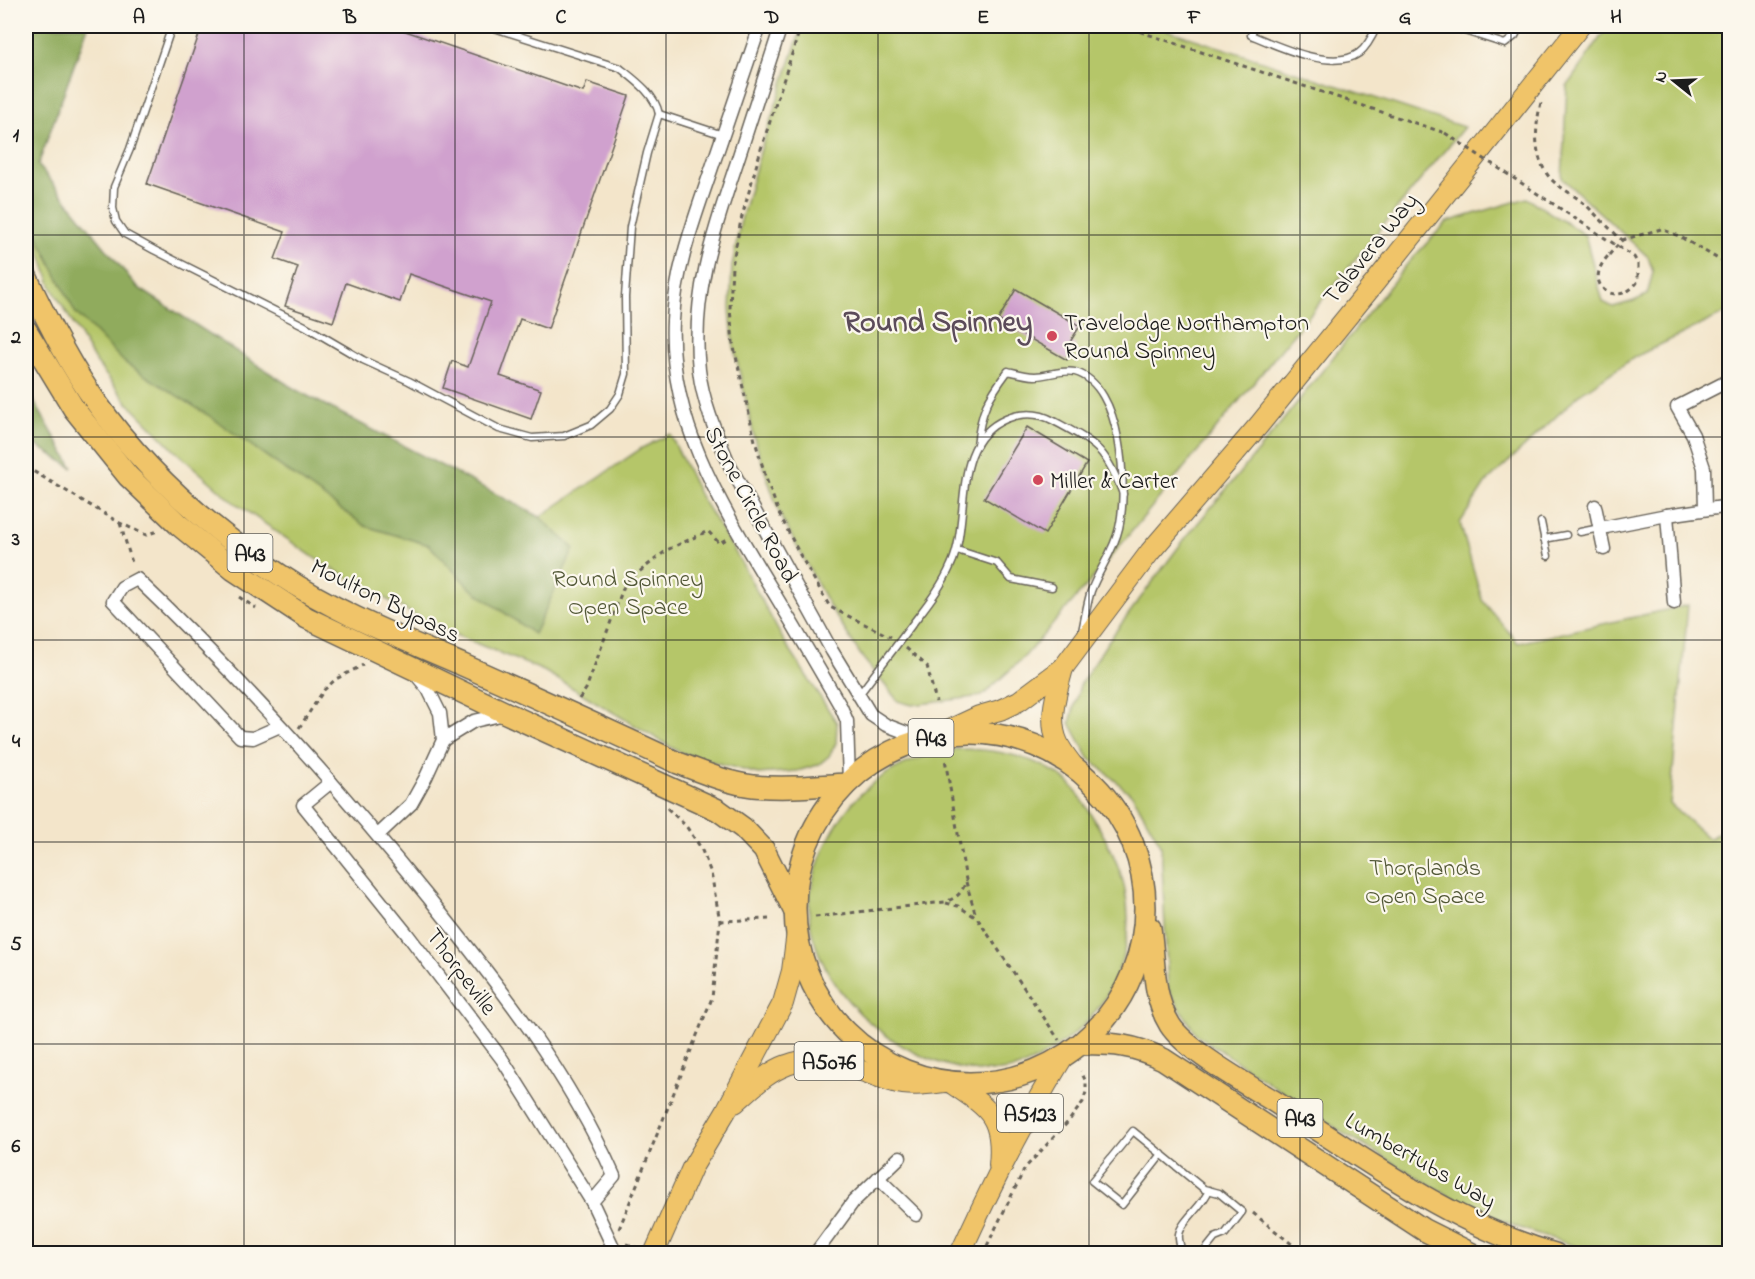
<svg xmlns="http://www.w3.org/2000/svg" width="1755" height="1279" font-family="'Indie Flower',sans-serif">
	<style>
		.green { fill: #b5c669; stroke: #687142; stroke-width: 1.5 }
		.forest { fill: #90ab5d; stroke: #56643c; stroke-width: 1.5 }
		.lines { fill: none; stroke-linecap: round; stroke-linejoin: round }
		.stream { stroke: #69b5e2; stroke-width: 4.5 }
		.building { fill: #d0a1ce }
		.service-casing { stroke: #676259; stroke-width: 9 }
		.minor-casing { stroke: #676259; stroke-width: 15 }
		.primary-casing { stroke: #676259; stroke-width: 22 }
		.trunk-casing { stroke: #676259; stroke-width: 24 }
		.path { stroke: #676259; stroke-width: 3; stroke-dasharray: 4.5 4.5; stroke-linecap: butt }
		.service { stroke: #fff; stroke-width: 6 }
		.minor { stroke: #fff; stroke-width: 12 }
		.primary { stroke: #f0c469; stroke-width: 20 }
		.trunk { stroke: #f0c469; stroke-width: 21 }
		.path-bridge { stroke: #676259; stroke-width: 3; stroke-dasharray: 4.5 4.5; stroke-linecap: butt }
		.grid { fill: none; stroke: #1c1c1c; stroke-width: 1.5; stroke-opacity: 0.55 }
		.poi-dot { fill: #d1495b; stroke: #fbf7ec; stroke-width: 2 }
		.labels { text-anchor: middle; stroke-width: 4.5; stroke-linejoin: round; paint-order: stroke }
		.shield { fill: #fbf7ec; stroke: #5f5e5a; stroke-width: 1.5 }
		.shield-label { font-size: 22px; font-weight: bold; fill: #1c1c1c }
		.street-label { font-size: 24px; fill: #1c1c1c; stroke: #fbf7ec }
		.poi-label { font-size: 24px; fill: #1c1c1c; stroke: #fbf7ec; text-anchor: start }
		.park-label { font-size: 24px; fill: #525837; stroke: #fbf7ec }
		.district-label { font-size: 30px; font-weight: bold; fill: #5b4b5a; stroke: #fbf7ec }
		.neatline { fill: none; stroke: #1c1c1c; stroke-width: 2 }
		.grid-label { font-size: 20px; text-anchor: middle; font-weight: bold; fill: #1c1c1c }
	</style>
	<rect width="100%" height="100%" fill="#fbf7ec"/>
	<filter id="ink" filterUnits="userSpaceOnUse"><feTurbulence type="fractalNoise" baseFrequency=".0167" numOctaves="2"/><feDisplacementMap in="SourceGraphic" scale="12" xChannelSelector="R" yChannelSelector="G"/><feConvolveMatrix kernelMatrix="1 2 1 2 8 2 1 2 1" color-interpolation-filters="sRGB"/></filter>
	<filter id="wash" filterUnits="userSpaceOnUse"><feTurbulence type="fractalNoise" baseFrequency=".008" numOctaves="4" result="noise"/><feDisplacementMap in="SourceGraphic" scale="24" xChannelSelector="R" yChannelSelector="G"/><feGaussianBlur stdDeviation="1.35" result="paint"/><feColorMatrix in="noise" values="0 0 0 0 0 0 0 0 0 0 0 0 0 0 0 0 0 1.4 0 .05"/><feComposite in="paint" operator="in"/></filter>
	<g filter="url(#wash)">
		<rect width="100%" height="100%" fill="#f3e5ca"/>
		<g class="green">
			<polygon points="26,26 88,26 38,165 137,287 296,390 540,517 642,448 670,434 700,496 737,555 784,641 837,723 836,743 829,756 818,765 797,771 758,774 681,753 544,671 436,627 322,563 232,501 174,450 127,402 95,361 52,288 26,209"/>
			<polygon points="802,26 1155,26 1464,127 1100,570 1025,656 982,696 912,705 898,701 862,657 830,607 779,513 755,441 733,343 730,308 732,266 741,220 761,149"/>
			<polygon points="1608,26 1729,26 1729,311 1635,357 1581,393 1485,484 1460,523 1482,600 1518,643 1688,605 1670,804 1709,839 1729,826 1729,1253 1596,1253 1517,1227 1449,1196 1348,1136 1196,1034 1168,989 1161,845 1133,796 1089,758 1070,723 1080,685 1107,643 1183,541 1272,434 1408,263 1447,222 1527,198 1585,235 1603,302 1613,307 1634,301 1647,295 1653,272 1648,257 1562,178 1567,86"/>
			<path d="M958,749C994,749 1028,755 1058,774C1075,785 1085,804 1095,821C1108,842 1120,866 1125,890C1137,948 1110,1010 1062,1043C1043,1057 1023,1070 999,1071C914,1077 815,999 809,912C808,890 816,868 824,849C851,789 893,759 958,749Z"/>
		</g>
		<g class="forest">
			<polygon points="26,26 88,26 38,165 137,287 296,390 540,517 574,549 534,634 470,588 429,545 365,526 208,415 125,363 75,312 38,237 26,182"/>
			<polygon points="26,388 73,468 26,439"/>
		</g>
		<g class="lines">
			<polyline class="stream" points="1730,1079 1725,1113 1730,1134"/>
		</g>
		<g id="blocks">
			<g class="building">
				<polygon points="202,26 391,26 583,92 587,82 629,96 548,329 520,319 500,376 541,390 531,419 443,388 452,361 468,367 491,302 409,274 400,302 346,283 333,322 285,306 298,267 275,259 285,232 147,184"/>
				<polygon points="1466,26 1493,26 1490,34"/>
				<polygon points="1016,289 1080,326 1070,342 1076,345 1067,360 998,320"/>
				<polygon points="1027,427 1087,463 1045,534 984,498"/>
			</g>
		</g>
	</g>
	<g filter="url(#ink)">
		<use href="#blocks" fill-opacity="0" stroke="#676259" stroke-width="1.5"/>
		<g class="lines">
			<g class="service-casing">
				<g id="service">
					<path d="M172,26L130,149L114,187L113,208L116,221L125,234L154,250L305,326L363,360L409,381L499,429L532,438L564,436L591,425L610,409L620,394L626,374L625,297L630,227L647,153L659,114C655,94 635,80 620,68L488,26"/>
					<path d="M1254,26L1251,35C1277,46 1333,72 1359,53C1367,47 1373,35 1377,26"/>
					<polyline points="1449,26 1505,44 1515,36 1520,26"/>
					<polyline points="659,114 723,135"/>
					<path d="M977,445C981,411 987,399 1008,371C1016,373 1026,376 1035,376C1047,376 1063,369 1075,372C1123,385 1128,489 1119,528C1114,551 1099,569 1091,591C1087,603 1085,618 1082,631"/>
					<polyline points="1541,522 1548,556"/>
					<polyline points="1580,532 1600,528"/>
					<polyline points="1544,539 1566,535"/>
					<polyline points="957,550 997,563 1011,579 1052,587"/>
					<path d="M859,695C876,672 894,649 911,626C926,606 941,588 951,565C972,520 949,443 1006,419C1023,412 1038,412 1054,421C1096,444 1105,447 1123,494"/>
					<polyline points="1162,1154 1122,1205 1092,1181 1133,1131 1204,1189 1219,1193 1242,1212 1225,1234 1215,1238 1203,1253 1200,1254"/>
					<path d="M1182,1254C1181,1247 1178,1240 1179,1234C1182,1220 1203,1206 1209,1190"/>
				</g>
			</g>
			<g class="minor-casing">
				<g id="minor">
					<path d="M760,26C743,76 726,126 709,176C693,223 675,271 673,321C668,422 724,510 774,593C797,631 819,669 841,707L847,721L849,782"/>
					<path d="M781,26C766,72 751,118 736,165C713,233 691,297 699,370C703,404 717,435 730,466L832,651L871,715L886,725L923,739"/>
					<polyline points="1595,506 1604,549"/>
					<polyline points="1705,509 1704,468 1693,435 1677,407 1730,380"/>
					<polyline points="1667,515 1674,603"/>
					<polyline points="1601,528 1667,515 1730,506"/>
					<path d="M280,726L253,738L240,737L113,601L122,587L137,579C241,678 337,785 428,897C498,984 569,1073 614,1176L592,1202"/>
					<polyline points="443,740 474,721 505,714"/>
					<polyline points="331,782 303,805 407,934 502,1059 592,1202 614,1249"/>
					<polyline points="378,835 411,804 426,777 443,740 440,713 428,689 417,676"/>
					<polyline points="878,1178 916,1215"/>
					<polyline points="815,1254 853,1202 900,1157"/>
				</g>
			</g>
			<g class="primary-casing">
				<g id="primary">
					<path d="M1063,668C1057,692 1047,719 1058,743C1062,752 1069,760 1074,767"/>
					<polyline points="934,737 979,716 1000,710 1019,701 1063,668 1150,552 1259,425 1373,285 1580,26"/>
					<path d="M951,1083C988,1108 1004,1116 999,1165"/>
					<path d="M735,1103C751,1089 767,1072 787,1065C825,1050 858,1072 894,1082C910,1087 928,1084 944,1082"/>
					<polyline points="654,1254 692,1168 726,1111 783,1003 792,971 797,932"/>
					<path d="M960,1254C991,1186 1024,1120 1063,1057"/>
				</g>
			</g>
			<g class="trunk-casing">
				<g id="trunk">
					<path d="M26,276C46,319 68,363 96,402C145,471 210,529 280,575C337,613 401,638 463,665C535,697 606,729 678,763C702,772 727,783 753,786C784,789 815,786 846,784"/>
					<polyline points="26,330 74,409 128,476 179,525 234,570 307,618 506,713 718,810 743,828 764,850 794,910"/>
					<circle cx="970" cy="908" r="175"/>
					<path d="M1150,928C1155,961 1152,996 1170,1025C1186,1050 1246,1084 1272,1100C1360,1156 1454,1226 1555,1254"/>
					<path d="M1081,1044C1113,1043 1133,1045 1163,1059L1424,1230L1472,1254"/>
				</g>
			</g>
			<g class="path">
				<polyline points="801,26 761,149 741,220 732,266 730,308 733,343 755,441 767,481 779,513 799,553 830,607 891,637"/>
				<polyline points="1123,26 1445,133"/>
				<path d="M1541,103C1534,129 1533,163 1554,182C1564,190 1575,196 1585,204C1597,216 1609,228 1622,240L1609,255"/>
				<polyline points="1622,240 1661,229 1679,236 1730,266"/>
				<polyline points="26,467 120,523 146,535 158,531"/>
				<polyline points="120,523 133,566"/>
				<polyline points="239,597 256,608"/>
				<polyline points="906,648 927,666 936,702"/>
				<polyline points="579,699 586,689 625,583 667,550 708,531 719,543 727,539"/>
				<polyline points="299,728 324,690 336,679 363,665"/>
				<polyline points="966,882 976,916"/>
				<polyline points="946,903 958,906 977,918 1059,1040"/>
				<path d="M815,917L945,902C957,898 963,892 966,880L945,759"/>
				<polyline points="720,921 769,919"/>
				<polyline points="1253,1213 1304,1254"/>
				<polyline points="619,1229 712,998 720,921 711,873 701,848 686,826 666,807"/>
				<polyline points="626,1244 640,1249"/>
				<polyline points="983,1254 1025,1168 1068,1122 1083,1102 1086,1092 1086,1082 1081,1071"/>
			</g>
			<use href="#service" class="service"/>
			<use href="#minor" class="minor"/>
			<use href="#primary" class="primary"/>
			<use href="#trunk" class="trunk"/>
			<path class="path-bridge" d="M1445,133L1634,257L1638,264V281C1619,310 1579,286 1609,255"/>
		</g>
	</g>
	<path class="grid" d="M244,26V1254M455,26V1254M666,26V1254M878,26V1254M1089,26V1254M1300,26V1254M1511,26V1254M26,235H1730M26,437H1730M26,640H1730M26,842H1730M26,1044H1730"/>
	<g class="poi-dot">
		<circle cx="1052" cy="336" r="6"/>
		<circle cx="1038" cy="480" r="6"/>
	</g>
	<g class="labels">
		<g class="shield">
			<rect x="227.5" y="534" width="45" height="38" rx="4.5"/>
			<rect x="908.5" y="719" width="45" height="38" rx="4.5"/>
			<rect x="794.5" y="1042" width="69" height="38" rx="4.5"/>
			<rect x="997" y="1094" width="66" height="38" rx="4.5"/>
			<rect x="1277.5" y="1099" width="45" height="38" rx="4.5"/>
		</g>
		<g class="shield-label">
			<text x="250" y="561">A43</text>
			<text x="931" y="746">A43</text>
			<text x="829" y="1069">A5076</text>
			<text x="1030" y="1121">A5123</text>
			<text x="1300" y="1126">A43</text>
		</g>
		<g class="street-label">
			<text transform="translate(1370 248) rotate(-51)" y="8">Talavera Way</text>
			<text transform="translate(752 504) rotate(62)" y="8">Stone Circle Road</text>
			<text transform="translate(386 600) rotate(26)" y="8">Moulton Bypass</text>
			<text transform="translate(462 971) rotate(53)" y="8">Thorpeville</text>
			<text transform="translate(1421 1160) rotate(30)" y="8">Lumbertubs Way</text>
		</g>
		<g class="poi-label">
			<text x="1064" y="330">Travelodge Northampton<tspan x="1064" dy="28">Round Spinney</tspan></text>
			<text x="1050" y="488">Miller &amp; Carter</text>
		</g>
		<g class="park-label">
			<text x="628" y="586">Round Spinney<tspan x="628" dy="28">Open Space</tspan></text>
			<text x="1425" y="875">Thorplands<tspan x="1425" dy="28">Open Space</tspan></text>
		</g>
		<g class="district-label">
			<text x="938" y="331">Round Spinney</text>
		</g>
	</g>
	<rect width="1755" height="1279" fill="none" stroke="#fbf7ec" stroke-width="66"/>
	<g transform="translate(1674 81) rotate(288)" stroke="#fbf7ec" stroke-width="4.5" paint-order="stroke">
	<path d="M0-4.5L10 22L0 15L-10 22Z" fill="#1c1c1c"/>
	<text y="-9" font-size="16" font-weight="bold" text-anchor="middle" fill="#1c1c1c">N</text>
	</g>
	<rect x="33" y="33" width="1689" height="1213" class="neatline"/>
	<g class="grid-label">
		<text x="139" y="23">A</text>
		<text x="350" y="23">B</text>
		<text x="561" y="23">C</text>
		<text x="772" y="23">D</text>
		<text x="983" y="23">E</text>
		<text x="1194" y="23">F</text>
		<text x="1405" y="23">G</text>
		<text x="1616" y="23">H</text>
		<text x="16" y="141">1</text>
		<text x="16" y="343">2</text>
		<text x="16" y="545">3</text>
		<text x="16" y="747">4</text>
		<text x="16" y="950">5</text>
		<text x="16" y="1152">6</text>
	</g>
</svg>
